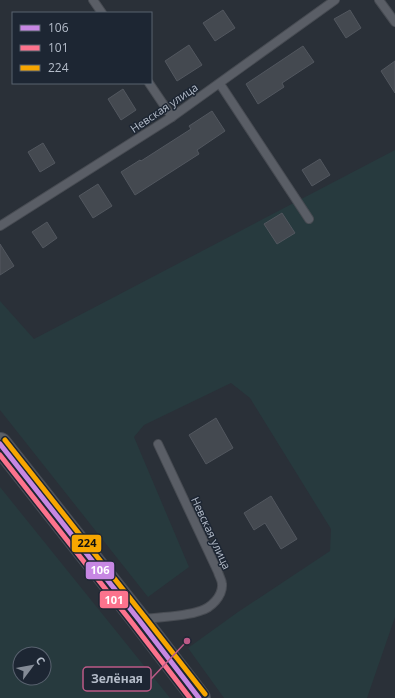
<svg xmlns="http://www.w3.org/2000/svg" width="395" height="698" font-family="'Open Sans',sans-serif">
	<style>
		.green { fill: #273a3e; fill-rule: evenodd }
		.building { fill: #444950; stroke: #52575f }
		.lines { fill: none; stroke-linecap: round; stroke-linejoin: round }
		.service-casing { stroke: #484c53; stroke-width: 10 }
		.primary-casing { stroke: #484c55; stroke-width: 24 }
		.service { stroke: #5a5e66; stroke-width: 8 }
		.primary { stroke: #5c6168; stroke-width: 22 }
		.bus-1-casing { stroke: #1d2633; stroke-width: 8 }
		.bus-2-casing { stroke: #1d2633; stroke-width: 8 }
		.bus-3-casing { stroke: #1d2633; stroke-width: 8 }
		.bus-1 { stroke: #c787e3; stroke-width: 5 }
		.bus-2 { stroke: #fc738d; stroke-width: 5 }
		.bus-3 { stroke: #f7a600; stroke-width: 5 }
		.labels { text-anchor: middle; stroke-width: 3; stroke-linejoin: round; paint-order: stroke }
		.street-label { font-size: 11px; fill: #b4bcc9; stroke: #1d2633 }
		.leader { fill: none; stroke: #bc5a87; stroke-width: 1.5 }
		.callout-dot { fill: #bc5a87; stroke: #1d2633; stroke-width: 1.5 }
		.callout { fill: #1d2633; stroke: #bc5a87; stroke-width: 1.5 }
		.callout-label { font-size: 12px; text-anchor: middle; font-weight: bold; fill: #b4bcc9 }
		.line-badge { stroke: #1d2633; stroke-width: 1.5 }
		.badge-label { font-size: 11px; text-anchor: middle; font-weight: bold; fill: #fff }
		.pale-badge-label { font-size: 11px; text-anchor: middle; font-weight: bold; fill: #111 }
	</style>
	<rect width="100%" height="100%" fill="#2a3038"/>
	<g class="green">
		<polygon points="395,150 395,617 367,698 224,698 188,648 238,612 330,551 331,529 250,398 231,383 144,425 134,437 189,567 148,597 0,410 0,301 34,339"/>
		<path d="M0,487L170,698H0ZM20,654H44V678H20Z"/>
	</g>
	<g class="building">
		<polygon points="223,10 235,28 215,41 203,23"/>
		<polygon points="350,10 361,28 346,38 334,19"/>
		<polygon points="189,45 202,65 177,81 165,61"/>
		<polygon points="303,46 314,62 282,83 284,87 258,104 246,84"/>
		<polygon points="395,61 395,93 381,71"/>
		<polygon points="123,89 136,110 121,120 108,99"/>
		<polygon points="212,111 225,131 197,150 199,154 135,195 121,172 140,160 141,161 191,129 189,126"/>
		<polygon points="43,143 55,163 40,172 28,152"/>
		<polygon points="320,159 330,175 312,186 302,170"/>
		<polygon points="98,184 112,206 93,218 79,196"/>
		<polygon points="282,213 295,233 277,244 264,224"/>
		<polygon points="47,222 57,238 43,248 32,232"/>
		<polygon points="0,244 14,266 0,275"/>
		<polygon points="216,418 233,448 206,464 189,435"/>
		<polygon points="271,496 297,539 281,549 265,523 254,530 244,513"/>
	</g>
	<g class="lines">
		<g class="service-casing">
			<g id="service">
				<polyline points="93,0 102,13"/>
				<polyline points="379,0 395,22"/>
				<polyline points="149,83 172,117"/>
				<polyline points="220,84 309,219"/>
				<polyline points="0,226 172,117 335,0"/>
				<path d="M141,619C159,617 183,617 200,611C211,608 223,596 222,584C222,580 219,576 218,572L158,444"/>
			</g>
		</g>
		<g class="primary-casing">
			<polyline id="primary" points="0,444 139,620 199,698"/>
		</g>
		<use href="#service" class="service"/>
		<use href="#primary" class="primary"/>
		<g class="bus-1-casing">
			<polyline id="bus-1" points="0,444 139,620 199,698"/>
		</g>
		<g class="bus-2-casing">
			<polyline id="bus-2" points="0,455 133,624 190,698"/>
		</g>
		<g class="bus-3-casing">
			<polyline id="bus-3" points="5,440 144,616 205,694"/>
		</g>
		<use href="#bus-1" class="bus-1"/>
		<use href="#bus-2" class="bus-2"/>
		<use href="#bus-3" class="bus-3"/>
	</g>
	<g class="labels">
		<g class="street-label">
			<text transform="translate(164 108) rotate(-34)" y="4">Невская улица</text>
			<text transform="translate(211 533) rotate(65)" y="4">Невская улица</text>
		</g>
	</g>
	<path class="leader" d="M187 641L151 679"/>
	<circle class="callout-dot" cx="187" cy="641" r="4"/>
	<rect class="callout" x="83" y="667" width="68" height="24" rx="4"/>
	<g class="callout-label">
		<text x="117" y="683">Зелёная</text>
	</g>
	<g class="line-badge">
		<rect x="71" y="534" width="31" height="19" rx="4" fill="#f7a600"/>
		<rect x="85" y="561" width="30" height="19" rx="4" fill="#c787e3"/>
		<rect x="99" y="590" width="30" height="19" rx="4" fill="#fc738d"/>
	</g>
	<g class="badge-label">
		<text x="100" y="574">106</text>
		<text x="114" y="604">101</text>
	</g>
	<g class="pale-badge-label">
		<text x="87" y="547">224</text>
	</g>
	<rect x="12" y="12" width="140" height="72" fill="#1d2633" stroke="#59626f"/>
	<rect x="20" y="25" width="20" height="6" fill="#c787e3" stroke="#59626f"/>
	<text x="48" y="32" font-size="12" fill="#b4bcc9">106</text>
	<rect x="20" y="45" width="20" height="6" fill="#fc738d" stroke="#59626f"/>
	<text x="48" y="52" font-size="12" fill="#b4bcc9">101</text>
	<rect x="20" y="65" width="20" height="6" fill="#f7a600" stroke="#59626f"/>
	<text x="48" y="72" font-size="12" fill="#b4bcc9">224</text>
	<g transform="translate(32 666) rotate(58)"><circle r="19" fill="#1d2633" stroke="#59626f"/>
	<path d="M0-3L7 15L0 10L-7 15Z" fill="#848b96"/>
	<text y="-6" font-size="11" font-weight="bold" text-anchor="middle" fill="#b4bcc9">С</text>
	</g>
</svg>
